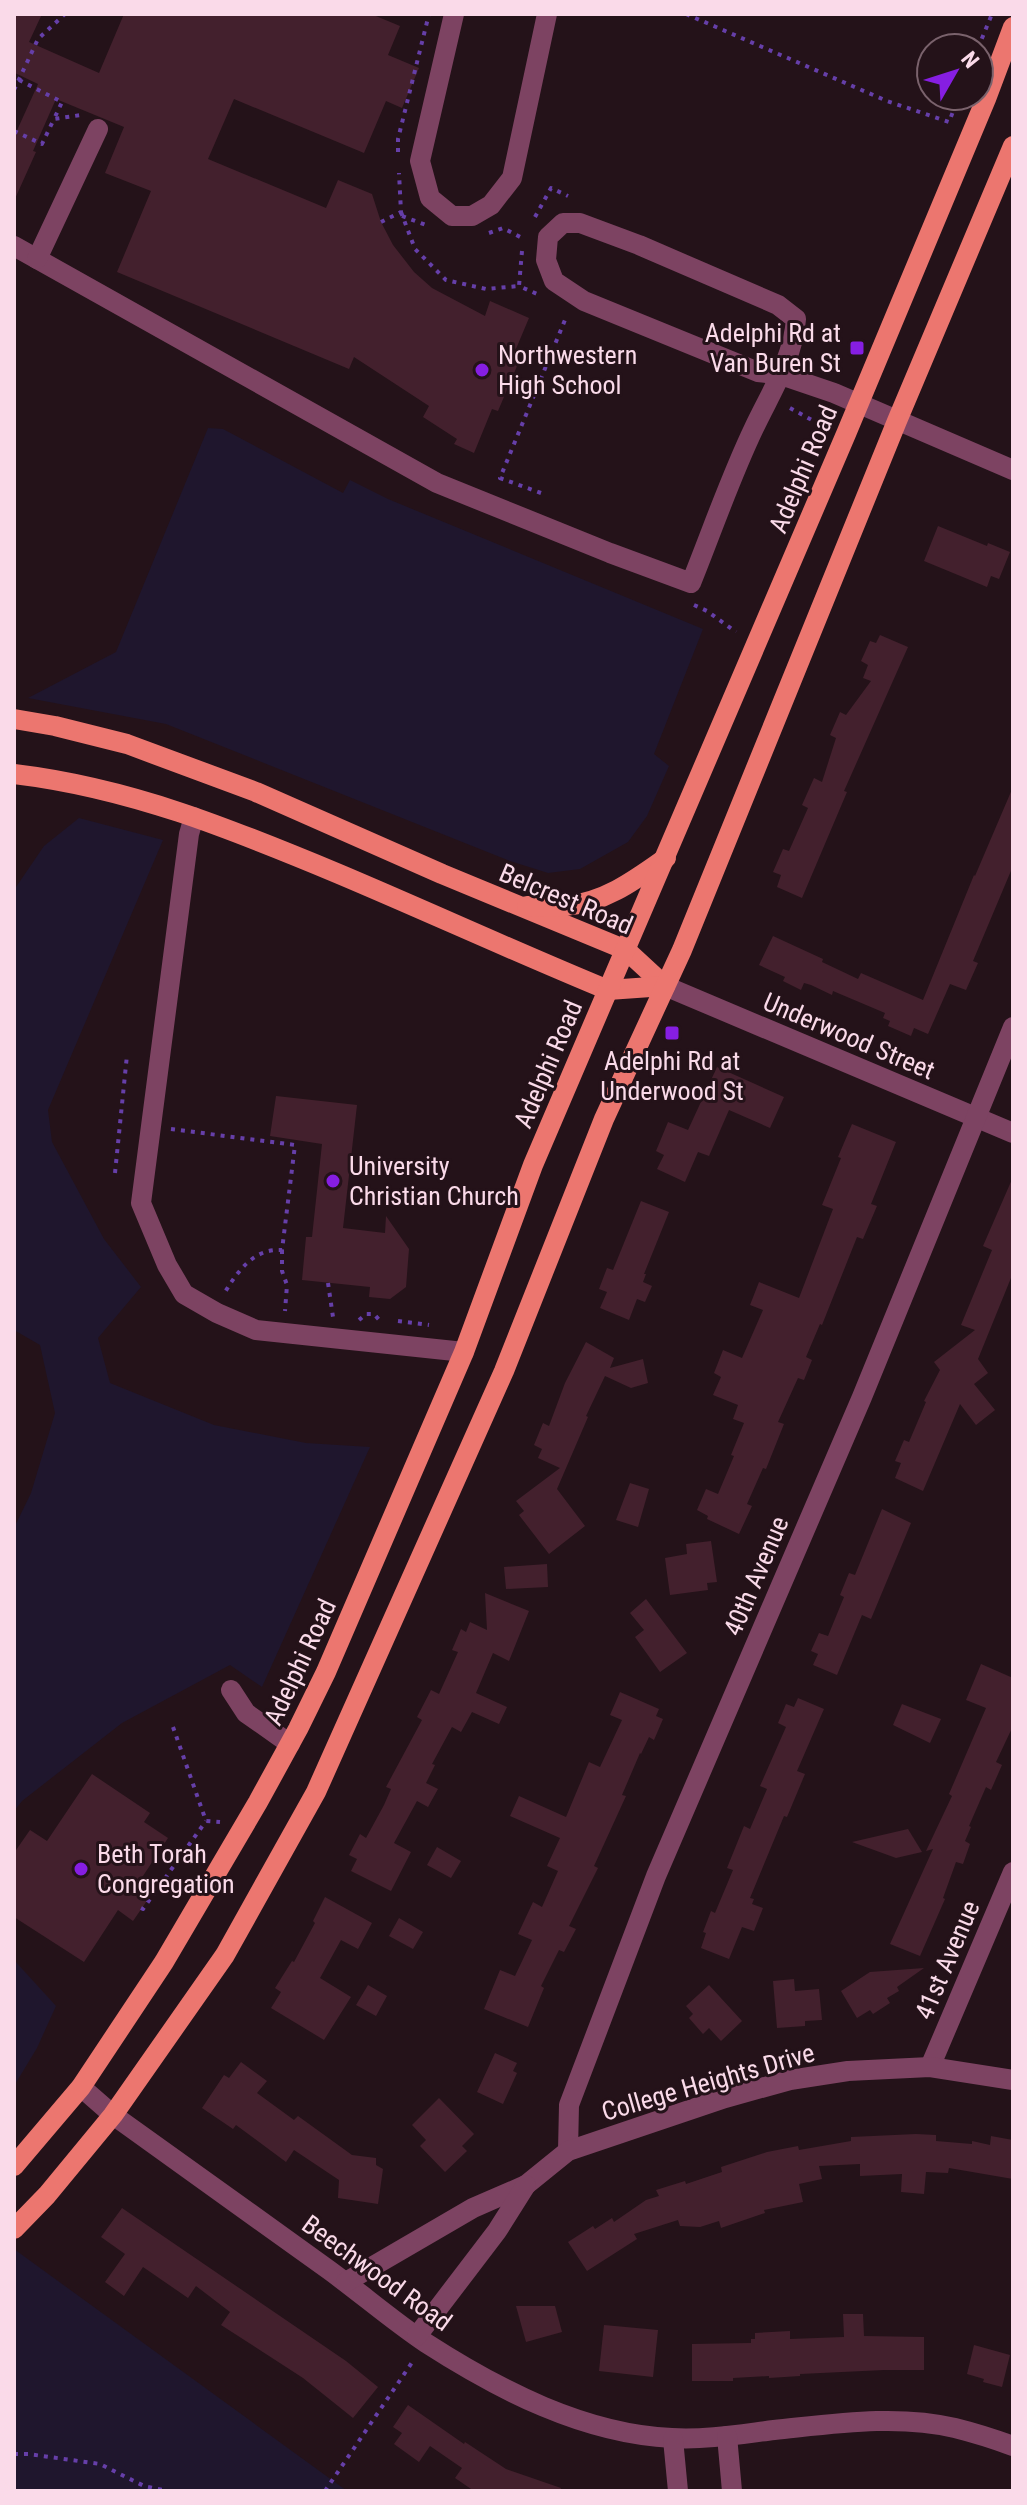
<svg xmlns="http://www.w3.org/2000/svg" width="1027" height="2505" font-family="'Roboto Condensed',sans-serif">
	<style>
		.green { fill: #1f162d }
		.building { fill: #43202d }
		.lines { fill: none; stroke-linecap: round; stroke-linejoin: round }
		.path { stroke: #663fa9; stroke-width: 4; stroke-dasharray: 4 6; stroke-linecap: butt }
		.minor { stroke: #7d4362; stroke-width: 20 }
		.major { stroke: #ec766f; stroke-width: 20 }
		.poi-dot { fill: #861ee2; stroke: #241219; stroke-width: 3 }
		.labels { text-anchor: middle; stroke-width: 6; stroke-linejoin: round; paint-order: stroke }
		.poi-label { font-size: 26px; fill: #fadae9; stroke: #241219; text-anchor: start }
		.street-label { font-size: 26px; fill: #fadae9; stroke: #241219 }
	</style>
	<rect width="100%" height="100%" fill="#241219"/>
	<g class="green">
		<polygon points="208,428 223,429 343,493 350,480 388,499 703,629 654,754 669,766 647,816 628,842 580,869 548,873 510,861 166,724 28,698 116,652"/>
		<polygon points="79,818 163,840 48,1110 52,1142 104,1239 141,1287 98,1338 110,1383 214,1425 306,1443 370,1447 262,1687 230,1665 122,1723 22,1801 14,1811 14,1528 31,1493 55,1413 40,1345 14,1330 14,890 44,846"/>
		<polygon points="14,1960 56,2006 37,2048 14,2086"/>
		<polygon points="14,2249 347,2491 14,2491"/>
	</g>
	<g class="building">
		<polygon points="14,14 42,14 29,42 99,73 124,14 371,14 400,26 388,55 419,68 402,108 386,101 364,153 234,99 208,159 326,208 338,180 372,194 381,222 393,245 414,272 432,288 485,316 490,301 529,318 513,356 520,359 498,411 492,409 474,453 454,444 457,439 423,417 429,406 354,357 349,369 117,272 151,191 105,173 124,127 56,99 33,151 36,152 14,201 14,137 38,84 15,73 14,76"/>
		<polygon points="938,526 987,546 988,543 1010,552 999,579 991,576 987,587 924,561"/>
		<polygon points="880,635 908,647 844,791 847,792 802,898 777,887 781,875 773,872 783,849 789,851 808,808 802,805 814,778 822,782 836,738 830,735 840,712 846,715 871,681 863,678 868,665 861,661 870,641 876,643"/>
		<polygon points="1013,787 1013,866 973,961 978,963 966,990 950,984 928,1034 914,1028 911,1036 888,1026 890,1021 883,1018 885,1013 833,991 832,995 811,985 804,983 801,990 783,981 785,977 759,965 773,936 823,959 822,962 858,979 861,973 923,1000 974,875 975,876"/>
		<polygon points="717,1067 784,1097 770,1128 729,1110 709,1156 698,1152 685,1182 657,1169 664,1155 656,1151 668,1122 688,1130"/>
		<polygon points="276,1096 357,1105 343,1228 385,1233 386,1216 409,1249 406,1287 390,1299 369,1297 370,1287 302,1280 306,1237 312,1237 322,1144 270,1136"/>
		<polygon points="852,1124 896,1142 871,1204 877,1206 863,1239 857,1237 822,1325 820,1324 806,1357 812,1360 804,1380 798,1378 778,1422 784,1424 766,1469 763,1468 747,1504 752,1506 739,1534 707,1519 708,1516 697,1510 706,1489 718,1494 734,1456 731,1455 744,1423 733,1419 738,1405 713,1395 721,1377 714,1373 723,1350 742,1358 763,1310 750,1305 759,1282 799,1298 833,1209 822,1205 841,1158 838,1157"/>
		<polygon points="1013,1177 1013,1273 978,1359 988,1373 974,1384 995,1410 976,1425 960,1404 923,1491 895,1478 901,1463 895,1461 904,1440 909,1442 926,1402 924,1401 940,1370 934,1362 975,1330 961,1325 992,1250 983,1246"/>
		<polygon points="641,1201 669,1212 644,1274 646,1274 643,1282 652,1286 645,1302 637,1299 629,1320 600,1308 607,1292 599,1289 607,1268 613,1270"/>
		<polygon points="586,1342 614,1358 610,1368 643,1359 648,1383 631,1388 605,1376 586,1416 588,1417 557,1489 585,1526 549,1554 519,1515 524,1511 516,1501 560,1468 538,1458 542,1449 534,1445 543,1423 549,1426 565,1383"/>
		<polygon points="630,1483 649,1489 638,1527 616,1520"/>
		<polygon points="882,1509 911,1523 871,1619 862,1615 837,1675 813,1665 818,1654 811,1651 819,1633 828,1636 844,1597 840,1595 849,1573 855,1575"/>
		<polygon points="711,1541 717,1582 707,1583 708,1590 670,1595 665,1558 687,1554 686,1544"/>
		<polygon points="547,1564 548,1587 506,1589 504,1567"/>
		<polygon points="485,1593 529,1611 509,1661 493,1653 476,1693 507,1707 499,1724 472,1712 461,1732 452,1727 432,1764 435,1765 426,1783 438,1789 428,1807 417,1801 394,1843 411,1852 391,1891 351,1871 357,1859 349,1855 360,1834 366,1838 384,1805 391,1789 386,1787 422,1720 417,1717 431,1690 439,1694 458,1652 452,1650 461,1629 466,1632 470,1622 487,1630"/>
		<polygon points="646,1599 687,1653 660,1672 635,1637 644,1630 630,1613"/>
		<polygon points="981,1664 1013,1678 1013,1726 996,1762 1002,1765 991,1790 986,1787 969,1826 971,1827 965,1841 970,1844 963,1864 956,1862 943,1898 945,1899 920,1956 890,1944 933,1849 926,1851 952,1796 949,1794 986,1708 966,1700"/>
		<polygon points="620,1692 659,1709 656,1716 663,1719 654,1740 649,1737 641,1754 640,1753 622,1795 626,1796 594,1866 598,1868 569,1926 576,1929 564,1952 559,1950 541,1986 544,1988 528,2027 484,2009 500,1970 515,1976 532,1940 518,1934 533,1902 542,1907 558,1871 547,1866 560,1838 510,1816 519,1796 566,1817 589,1762 600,1767 622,1720 610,1715"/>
		<polygon points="798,1698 824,1709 797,1771 805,1774 787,1817 784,1816 750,1898 754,1899 752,1904 763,1908 754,1931 742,1927 729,1959 701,1948 706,1933 703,1932 711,1911 715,1913 733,1870 727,1868 744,1826 750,1829 767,1789 760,1786 786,1727 778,1723 786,1704 794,1707"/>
		<polygon points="902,1704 941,1719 930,1743 893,1725"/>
		<polygon points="92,1774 150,1813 144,1822 168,1838 139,1882 153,1892 133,1921 118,1910 84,1962 14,1917 14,1853 30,1830 47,1841"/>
		<polygon points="908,1829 922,1852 896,1858 852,1842"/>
		<polygon points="437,1847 461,1861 451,1878 427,1865"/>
		<polygon points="325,1897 372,1923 358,1949 341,1940 320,1978 351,1997 324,2040 271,2008 281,1992 275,1988 292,1961 294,1962 315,1923 313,1921"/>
		<polygon points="399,1918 423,1932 413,1949 389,1936"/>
		<polygon points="924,1968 897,1987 899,1991 887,1998 890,2003 873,2014 870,2010 857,2018 841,1991 870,1972"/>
		<polygon points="794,1979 795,1991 819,1989 822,2020 805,2021 805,2026 777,2028 773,1981"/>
		<polygon points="368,1985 387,1996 376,2016 356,2005"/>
		<polygon points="709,1985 742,2021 721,2041 709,2028 703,2034 689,2018 693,2014 686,2006"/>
		<polygon points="495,2053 517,2063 513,2071 517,2073 503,2104 477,2092"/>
		<polygon points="241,2062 267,2081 257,2093 294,2120 298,2116 352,2155 376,2158 376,2165 383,2169 378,2204 338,2198 339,2180 294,2150 286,2162 236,2125 233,2129 202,2108 224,2075 229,2078"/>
		<polygon points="439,2098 474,2134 462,2146 467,2151 445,2172 420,2146 426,2140 412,2125"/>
		<polygon points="916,2134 936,2135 936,2141 972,2144 972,2141 990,2145 991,2136 1013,2140 1013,2179 949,2168 948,2173 926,2172 924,2194 901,2192 902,2174 860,2176 860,2164 819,2166 822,2179 799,2184 803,2202 764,2210 765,2213 721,2228 719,2221 700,2227 680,2226 678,2220 634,2234 637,2239 587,2271 568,2242 593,2226 595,2229 612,2218 614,2222 646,2200 659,2196 656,2190 685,2181 686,2184 722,2172 721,2167 767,2152 798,2146 799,2150 851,2141 851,2137"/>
		<polygon points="122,2208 346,2361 378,2387 353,2418 303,2378 221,2325 230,2312 196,2286 188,2298 143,2267 124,2296 105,2282 125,2254 101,2237"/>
		<polygon points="516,2306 555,2306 562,2332 526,2342"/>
		<polygon points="843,2314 863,2314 864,2336 924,2337 924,2370 884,2370 800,2374 800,2376 769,2378 769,2376 733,2378 733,2381 692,2381 692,2344 751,2343 751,2339 755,2339 755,2333 790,2331 790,2339 844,2337"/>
		<polygon points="604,2325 658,2330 653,2377 599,2371"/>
		<polygon points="974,2345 1010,2355 1002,2387 983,2382 984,2379 967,2374"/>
		<polygon points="408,2405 464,2444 465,2442 506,2469 561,2488 560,2491 474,2491 455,2478 462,2468 430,2446 419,2462 394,2444 402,2433 393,2427"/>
	</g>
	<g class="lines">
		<g class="path">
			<polyline points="686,14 887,101 949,122 959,96"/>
			<polyline points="978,48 992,14"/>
			<polyline points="19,80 62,102 54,119"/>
			<polyline points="14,90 38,39 65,14"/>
			<polyline points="14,131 42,144 54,119 81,115"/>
			<polyline points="398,152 398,139 429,14"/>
			<polyline points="401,212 415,249 446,280 486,289 519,286"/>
			<polyline points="402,216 426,225"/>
			<polyline points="535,217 551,188 568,196"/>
			<polyline points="381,222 401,212 399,173"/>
			<polyline points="489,233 503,228 524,239"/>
			<polyline points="522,251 519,286 537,294"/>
			<polyline points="790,408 819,424"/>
			<polyline points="541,493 500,478 567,315"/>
			<polyline points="694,605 707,611 736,632"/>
			<path d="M171,1129L295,1145L282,1250C254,1248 238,1271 225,1292"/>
			<polyline points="115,1173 127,1055"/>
			<polyline points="282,1250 282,1271 287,1285 285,1311"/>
			<polyline points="328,1283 333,1317"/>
			<polyline points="359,1320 366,1314 374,1314 381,1322"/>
			<polyline points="398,1321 429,1325"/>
			<polyline points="173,1727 206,1821 220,1822"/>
			<polyline points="141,1908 143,1909 206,1821"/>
			<polyline points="14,2454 28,2454 100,2464 144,2486 168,2491"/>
			<polyline points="325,2491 413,2361"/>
		</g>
		<g class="minor">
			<polyline points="454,14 420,161 430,198 452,216 472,216 491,205 512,178 547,14"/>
			<path d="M14,246L437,483L610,553L691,583C712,531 730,478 754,428C771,392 793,359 796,319L778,305L639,245L580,223H563L548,237L546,260L554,281L584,301L758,372L781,375L834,393L1013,470"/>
			<polyline points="37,259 98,129"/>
			<polyline points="194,817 189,834 141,1203 167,1265 184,1294 217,1313 256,1330 464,1352"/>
			<polyline points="665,986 1013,1133"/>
			<polyline points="231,1690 246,1713 290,1744"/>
			<polyline points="930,2067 1013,1872"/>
			<path d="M81,2087L113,2115C185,2167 257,2219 329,2270C362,2294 393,2321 426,2343C499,2390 584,2434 672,2438C706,2440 741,2434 774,2430C833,2424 897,2414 955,2428C975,2433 994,2439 1013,2446"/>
			<polyline points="568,2151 569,2105 656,1876 862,1397 1013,1027"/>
			<polyline points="346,2282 473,2208 526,2185 568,2151 725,2098 790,2080 848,2071 930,2067 1013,2080"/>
			<polyline points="417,2336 497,2231 526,2185"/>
			<polyline points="727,2436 732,2491"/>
			<polyline points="673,2439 678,2491"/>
		</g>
		<g class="major">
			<polyline points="14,719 55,726 127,744 256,792 442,874 626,950 665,986"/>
			<path d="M14,774C131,788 231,829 339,874C429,912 518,953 608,990L665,986"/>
			<path d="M527,906C539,906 552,907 565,906C604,903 635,880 666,858"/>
			<polyline points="14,2166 81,2087 164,1962 258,1802 298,1729 326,1672 464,1352 533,1165 846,434 986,99 1013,27"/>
			<polyline points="14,2229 47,2195 113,2115 225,1955 316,1792 504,1371 604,1119 682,950 897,421 1013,146"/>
		</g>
	</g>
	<g class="poi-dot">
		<rect x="849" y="340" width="16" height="16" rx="4"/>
		<circle cx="482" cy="370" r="8"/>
		<rect x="664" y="1025" width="16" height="16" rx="4"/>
		<circle cx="333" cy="1181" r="8"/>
		<circle cx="81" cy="1869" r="8"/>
	</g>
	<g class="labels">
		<g class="poi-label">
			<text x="841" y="342" text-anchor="end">Adelphi Rd at<tspan x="841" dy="30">Van Buren St</tspan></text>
			<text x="498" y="364">Northwestern<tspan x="498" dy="30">High School</tspan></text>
			<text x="672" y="1070" text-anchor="middle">Adelphi Rd at<tspan x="672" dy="30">Underwood St</tspan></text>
			<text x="349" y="1175">University<tspan x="349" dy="30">Christian Church</tspan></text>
			<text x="97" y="1863">Beth Torah<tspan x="97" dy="30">Congregation</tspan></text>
		</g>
		<g class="street-label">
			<text transform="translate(803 469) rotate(-67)" y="9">Adelphi Road</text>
			<text transform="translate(566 899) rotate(23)" y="9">Belcrest Road</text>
			<text transform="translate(849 1036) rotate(23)" y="9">Underwood Street</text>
			<text transform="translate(548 1064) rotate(-67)" y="9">Adelphi Road</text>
			<text transform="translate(756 1576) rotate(-67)" y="9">40th Avenue</text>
			<text transform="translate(300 1662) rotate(-65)" y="9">Adelphi Road</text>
			<text transform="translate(947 1960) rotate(-67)" y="9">41st Avenue</text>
			<text transform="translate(708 2082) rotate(-16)" y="9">College Heights Drive</text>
			<text transform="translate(377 2273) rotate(36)" y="9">Beechwood Road</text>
		</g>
	</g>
	<rect width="1027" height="2505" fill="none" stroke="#fadae9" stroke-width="32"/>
	<g transform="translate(955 72) rotate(51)"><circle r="38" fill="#241219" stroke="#7a626c" stroke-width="2"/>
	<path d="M0-6L14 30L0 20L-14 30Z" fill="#861ee2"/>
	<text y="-12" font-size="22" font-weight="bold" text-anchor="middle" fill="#fadae9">N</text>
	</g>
</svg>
